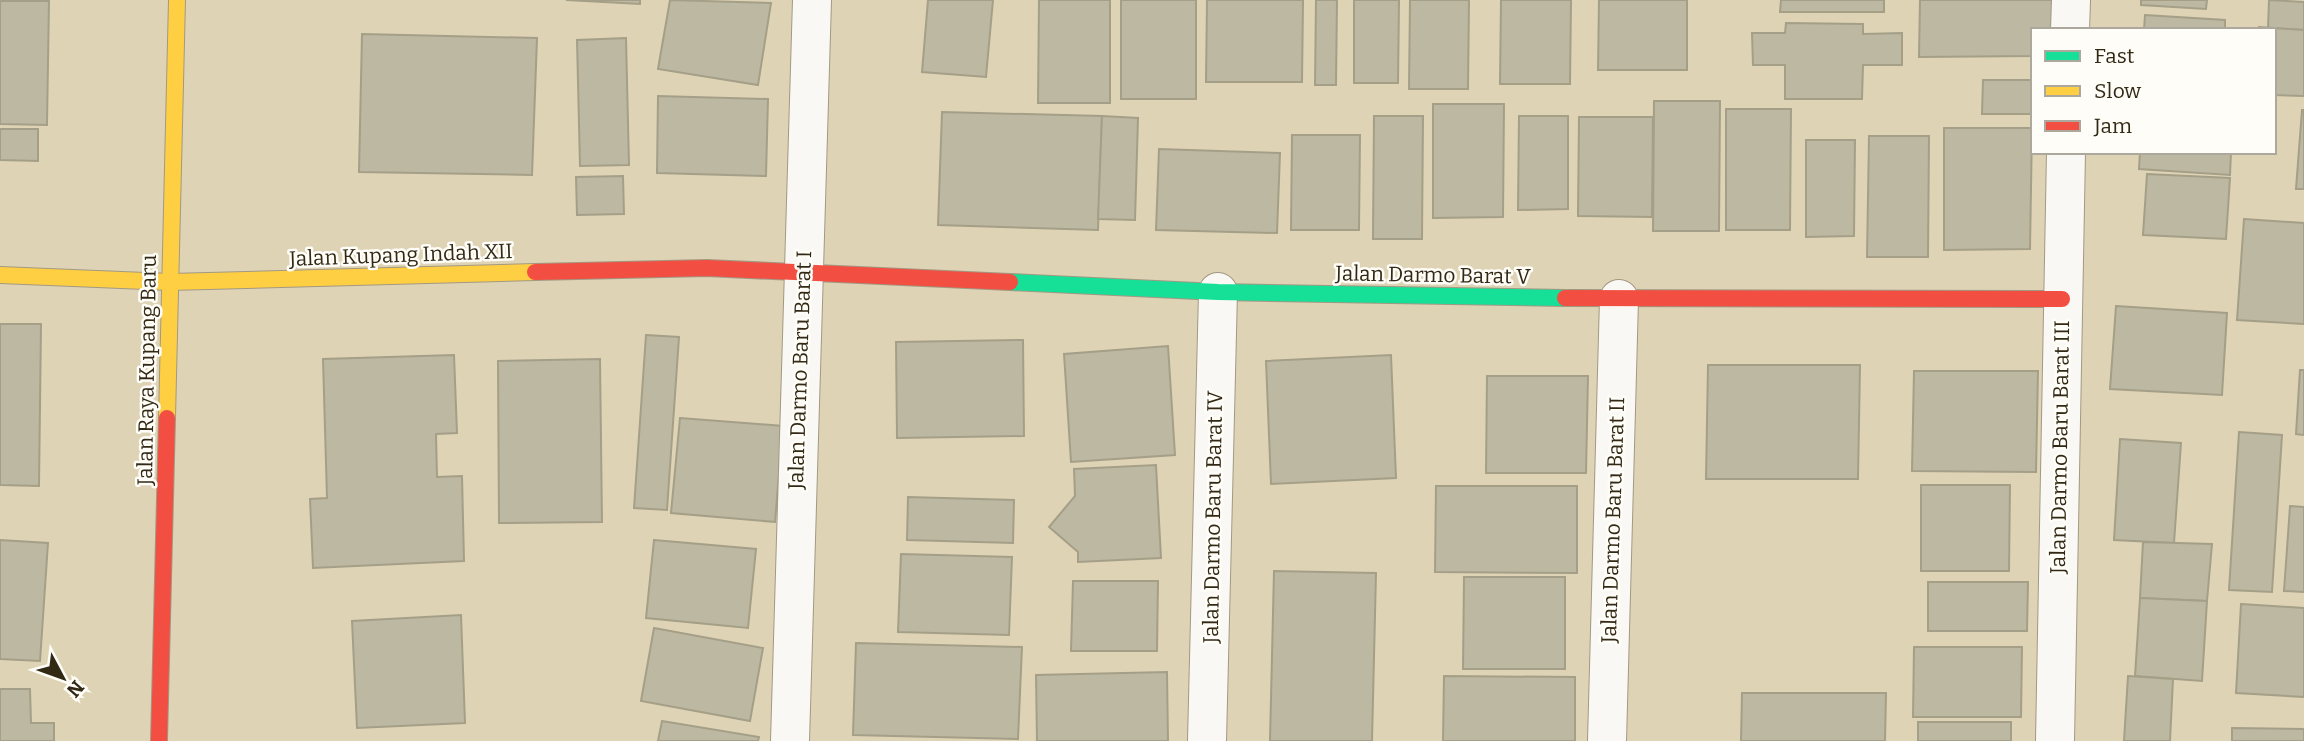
<svg xmlns="http://www.w3.org/2000/svg" width="2304" height="741" font-family="Bitter,serif">
	<style>
		.building { fill: #bdb8a1; stroke: #a59f88; stroke-width: 2 }
		.lines { fill: none; stroke-linecap: round; stroke-linejoin: round }
		.street-casing { stroke: #a29983; stroke-width: 40 }
		.fast-casing { stroke: #a29983; stroke-width: 18 }
		.slow-casing { stroke: #a29983; stroke-width: 18 }
		.jam-casing { stroke: #a29983; stroke-width: 18 }
		.street { stroke: #faf8f4; stroke-width: 38 }
		.fast { stroke: #16e098; stroke-width: 16 }
		.slow { stroke: #ffcf43; stroke-width: 16 }
		.jam { stroke: #f24e42; stroke-width: 16 }
		.labels { text-anchor: middle; stroke-width: 5; stroke-linejoin: round; paint-order: stroke }
		.street-label { font-size: 21px; fill: #322915; stroke: #fffdf8 }
	</style>
	<rect width="100%" height="100%" fill="#dfd3b6"/>
	<g class="building">
		<polygon points="566,0 640,0 640,4"/>
		<polygon points="670,0 771,3 758,85 658,69"/>
		<polygon points="928,0 993,0 986,77 922,72"/>
		<polygon points="1039,0 1110,0 1110,103 1038,103"/>
		<rect x="1121" y="0" width="75" height="99"/>
		<polygon points="1207,0 1303,0 1302,82 1206,82"/>
		<polygon points="1316,0 1337,0 1336,85 1315,85"/>
		<polygon points="1354,0 1399,0 1398,83 1354,83"/>
		<polygon points="1410,0 1469,0 1468,89 1409,89"/>
		<polygon points="1501,0 1571,0 1570,84 1500,84"/>
		<polygon points="1599,0 1687,0 1687,70 1598,70"/>
		<polygon points="1781,0 1884,0 1884,12 1780,12"/>
		<polygon points="1920,0 2052,0 2052,30 2033,30 2033,56 1919,57"/>
		<polygon points="2141,0 2207,0 2206,9 2141,5"/>
		<polygon points="2269,0 2304,2 2304,30 2268,28"/>
		<polygon points="0,1 49,1 47,125 0,124"/>
		<polygon points="2145,15 2225,20 2225,30 2144,30"/>
		<polygon points="1786,23 1863,24 1863,34 1902,33 1902,65 1863,65 1862,99 1785,99 1785,65 1753,65 1752,33 1785,33"/>
		<polygon points="2259,27 2304,30 2304,96 2274,95 2274,30 2259,30"/>
		<polygon points="362,34 537,38 532,175 359,172"/>
		<polygon points="626,38 629,165 580,166 577,40"/>
		<polygon points="1983,80 2033,80 2033,114 1982,114"/>
		<polygon points="658,96 768,99 766,176 657,173"/>
		<polygon points="1654,101 1720,101 1719,231 1653,231"/>
		<polygon points="1433,104 1504,104 1503,217 1433,218"/>
		<polygon points="1726,109 1791,109 1790,230 1726,230"/>
		<polygon points="2302,110 2304,110 2304,189 2296,189"/>
		<polygon points="942,112 1102,116 1098,230 938,225"/>
		<polygon points="1102,116 1138,118 1135,220 1098,219"/>
		<polygon points="1374,116 1423,116 1422,239 1373,239"/>
		<polygon points="1519,116 1568,116 1568,209 1518,210"/>
		<polygon points="1579,117 1653,117 1652,217 1578,216"/>
		<polygon points="1944,128 2032,128 2030,249 1944,250"/>
		<polygon points="0,129 38,129 38,161 0,160"/>
		<polygon points="1292,135 1360,135 1359,230 1291,230"/>
		<polygon points="1869,136 1929,136 1928,257 1867,257"/>
		<polygon points="1806,140 1855,140 1854,236 1806,237"/>
		<polygon points="1159,149 1280,153 1277,233 1156,230"/>
		<polygon points="2140,152 2231,152 2230,175 2139,169"/>
		<polygon points="2147,174 2230,178 2226,239 2143,235"/>
		<polygon points="623,176 624,214 577,215 576,177"/>
		<polygon points="2244,219 2304,223 2304,324 2237,320"/>
		<polygon points="2116,306 2227,313 2222,395 2110,389"/>
		<polygon points="0,324 41,324 39,486 0,485"/>
		<polygon points="646,335 679,337 667,510 634,508"/>
		<polygon points="1023,340 1024,436 897,438 896,342"/>
		<polygon points="1168,346 1175,455 1071,462 1064,354"/>
		<polygon points="454,355 457,433 436,434 437,477 462,476 464,561 313,568 310,499 327,498 323,359"/>
		<polygon points="1391,355 1396,478 1271,484 1266,361"/>
		<polygon points="600,359 602,522 499,523 498,361"/>
		<polygon points="1708,365 1860,365 1858,479 1706,479"/>
		<polygon points="2300,370 2304,370 2304,435 2296,434"/>
		<polygon points="1914,371 2038,371 2036,472 1912,471"/>
		<polygon points="1487,376 1588,376 1586,473 1486,473"/>
		<polygon points="680,418 783,426 775,522 671,513"/>
		<polygon points="2239,432 2282,435 2272,592 2229,590"/>
		<polygon points="2120,439 2181,443 2174,543 2114,540"/>
		<polygon points="1156,465 1161,558 1078,562 1078,552 1049,527 1075,496 1074,469"/>
		<polygon points="1921,485 2010,485 2009,571 1921,571"/>
		<polygon points="1436,486 1577,486 1577,573 1435,572"/>
		<polygon points="908,497 1014,500 1013,543 907,540"/>
		<polygon points="2290,506 2304,507 2304,592 2284,591"/>
		<polygon points="0,540 48,543 40,661 0,659"/>
		<polygon points="654,540 756,549 748,628 646,618"/>
		<polygon points="2143,542 2212,544 2207,601 2140,598"/>
		<polygon points="901,554 1012,557 1009,635 898,632"/>
		<polygon points="1274,571 1376,573 1372,741 1270,741"/>
		<polygon points="1464,577 1565,577 1565,669 1463,669"/>
		<polygon points="1073,581 1158,581 1157,651 1071,651"/>
		<polygon points="1928,582 2028,582 2027,631 1928,631"/>
		<polygon points="2140,598 2207,601 2202,681 2135,676"/>
		<polygon points="2241,604 2304,608 2304,697 2236,693"/>
		<polygon points="461,615 465,723 357,728 352,621"/>
		<polygon points="654,628 763,648 750,721 641,701"/>
		<polygon points="856,643 1022,647 1018,739 853,735"/>
		<polygon points="1914,647 2022,647 2021,717 1913,717"/>
		<polygon points="1167,672 1168,741 1037,741 1036,675"/>
		<polygon points="1444,676 1575,677 1575,741 1443,741"/>
		<polygon points="2128,676 2173,679 2170,741 2124,741"/>
		<polygon points="0,689 30,689 31,723 54,723 54,741 0,741"/>
		<polygon points="1742,693 1886,693 1885,741 1741,741"/>
		<polygon points="662,721 759,737 758,741 658,741"/>
		<rect x="1918" y="722" width="93" height="19"/>
		<polygon points="2232,728 2304,729 2304,741 2232,741"/>
	</g>
	<g class="lines">
		<g class="street-casing">
			<g id="street">
				<polyline points="2070,30 2071,0"/>
				<polyline points="790,741 812,0"/>
				<polyline points="1207,741 1218,292"/>
				<polyline points="1607,741 1619,299"/>
				<polyline points="2055,741 2066,152"/>
			</g>
		</g>
		<g class="fast-casing">
			<polyline id="fast" points="1010,282 1218,292 1565,298"/>
		</g>
		<g class="slow-casing">
			<g id="slow">
				<polyline points="0,275 170,282 535,272"/>
				<polyline points="167,418 177,0"/>
			</g>
		</g>
		<g class="jam-casing">
			<g id="jam">
				<polyline points="535,272 707,268 1010,282"/>
				<polyline points="1565,298 2062,299"/>
				<polyline points="159,741 167,418"/>
			</g>
		</g>
		<use href="#street" class="street"/>
		<use href="#fast" class="fast"/>
		<use href="#slow" class="slow"/>
		<use href="#jam" class="jam"/>
	</g>
	<g class="labels">
		<g class="street-label">
			<text transform="translate(401 255) rotate(-2)" y="7">Jalan Kupang Indah XII</text>
			<text transform="translate(1433 275) rotate(1)" y="7">Jalan Darmo Barat V</text>
			<text transform="translate(147 370) rotate(-89)" y="7">Jalan Raya Kupang Baru</text>
			<text transform="translate(800 370) rotate(-88)" y="7">Jalan Darmo Baru Barat I</text>
			<text transform="translate(2060 447) rotate(-89)" y="7">Jalan Darmo Baru Barat III</text>
			<text transform="translate(1213 517) rotate(-89)" y="7">Jalan Darmo Baru Barat IV</text>
			<text transform="translate(1613 520) rotate(-88)" y="7">Jalan Darmo Baru Barat II</text>
		</g>
	</g>
	<rect x="2031" y="28" width="245" height="126" fill="#fffdf8" stroke="#ada89d" stroke-width="2"/>
	<rect x="2045" y="51" width="35" height="10" fill="#16e098" stroke="#ada89d" stroke-width="2"/>
	<text x="2094" y="63" font-size="21" fill="#322915">Fast</text>
	<rect x="2045" y="86" width="35" height="10" fill="#ffcf43" stroke="#ada89d" stroke-width="2"/>
	<text x="2094" y="98" font-size="21" fill="#322915">Slow</text>
	<rect x="2045" y="121" width="35" height="10" fill="#f24e42" stroke="#ada89d" stroke-width="2"/>
	<text x="2094" y="133" font-size="21" fill="#322915">Jam</text>
	<g transform="translate(63 678) rotate(131)" stroke="#fffdf8" stroke-width="5" paint-order="stroke">
	<path d="M0-5L12 26L0 18L-12 26Z" fill="#322915"/>
	<text y="-10" font-size="19" font-weight="bold" text-anchor="middle" fill="#322915">N</text>
	</g>
</svg>
